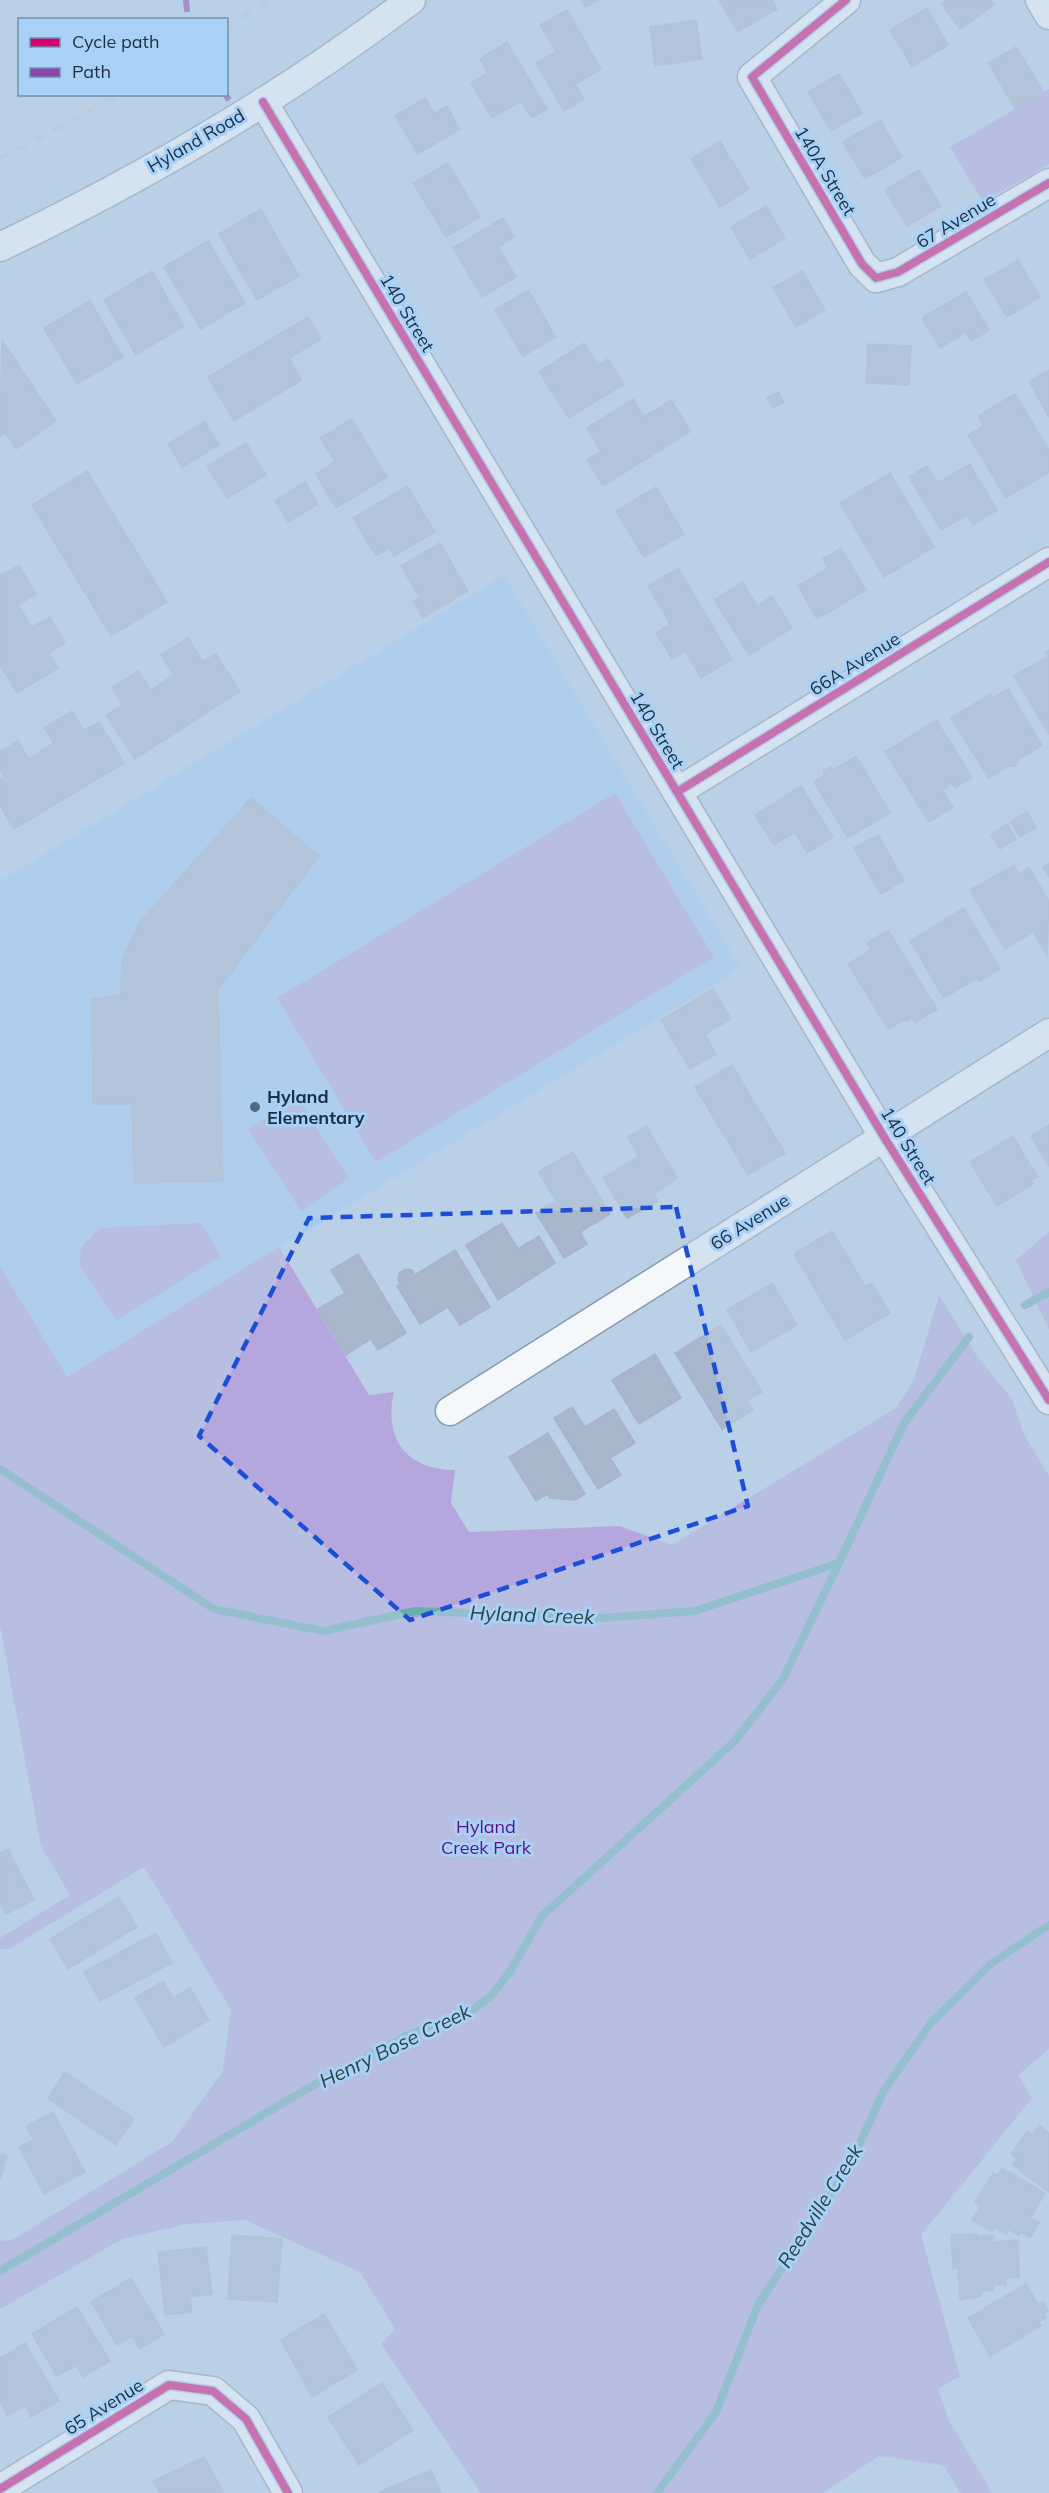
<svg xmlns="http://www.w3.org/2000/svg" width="1049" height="2493" font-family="Mulish,sans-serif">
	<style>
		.built { fill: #a3cbf3 }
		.green { fill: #b5a7dd }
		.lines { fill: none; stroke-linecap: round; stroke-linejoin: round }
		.stream { stroke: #67aeaf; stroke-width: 8 }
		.building { fill: #a8b7cc; stroke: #a7b4c9; stroke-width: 1.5 }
		.minor-casing { stroke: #889bae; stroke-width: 31 }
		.minor { stroke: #f5f8fb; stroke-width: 28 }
		.rail { stroke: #bec5cb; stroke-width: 4.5; stroke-dasharray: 10 10; stroke-linecap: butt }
		.quiet { stroke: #8e44ad; stroke-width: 6; stroke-dasharray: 12 6; stroke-linecap: butt }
		.cycleway-casing { stroke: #a9d0f7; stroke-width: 11 }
		.cycleway { stroke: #d6006c; stroke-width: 8 }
		.marked { fill: none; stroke: #1d4ed8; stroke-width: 4.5; stroke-dasharray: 12 8; stroke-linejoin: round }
		.poi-dot { fill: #53687c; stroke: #a9d0f7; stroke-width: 2 }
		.labels { text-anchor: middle; stroke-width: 6; stroke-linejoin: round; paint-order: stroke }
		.street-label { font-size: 18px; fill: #1c3043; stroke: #a9d0f7 }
		.poi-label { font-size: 18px; font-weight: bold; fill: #1c3043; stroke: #a9d0f7; text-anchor: start }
		.park-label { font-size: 18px; fill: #5c1186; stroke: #a9d0f7 }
		.water-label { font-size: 20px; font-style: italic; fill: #284542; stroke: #a9d0f7 }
	</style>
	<rect width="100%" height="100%" fill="#bad0e6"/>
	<polygon class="built" points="504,575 741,968 66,1377 0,1266 0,881"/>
	<g class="green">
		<polygon points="1049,89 1049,164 983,202 950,147"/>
		<polygon points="615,793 714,957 376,1162 277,998"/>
		<polygon points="297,1097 349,1178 301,1211 248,1130"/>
		<polygon points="201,1223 221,1256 117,1320 80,1267 81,1248 100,1228"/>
		<polygon points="1049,1232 1049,1330 1016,1260"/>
		<path d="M279,1247L369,1395L394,1392C383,1439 407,1470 455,1470L451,1503L469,1532L619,1526L672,1545L896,1408L914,1380L939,1295L976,1355L1012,1399L1023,1433L1049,1476V2049L1018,2075L1032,2098L921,2235L960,2376L938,2389L949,2421L992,2493H961L943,2465L879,2456L823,2493H481L381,2344L395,2329L360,2272L245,2220L188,2224L122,2239L0,2309V2241L12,2240L172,2142L223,2071L231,2010L144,1867L9,1949H0V1938L70,1895L41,1846L0,1625V1266L67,1377Z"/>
	</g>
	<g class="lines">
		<g class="stream">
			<polyline points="1025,1305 1049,1292"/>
			<polyline points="0,1469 214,1609 323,1631 415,1611 602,1618 695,1611 839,1563 904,1423 969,1337"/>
			<polyline points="0,2271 310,2087 406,2036 474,2009 491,1996 509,1973 542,1916 734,1742 783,1679 839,1563"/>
			<polyline points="657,2493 716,2412 758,2305 851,2163 884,2090 931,2023 992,1963 1049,1925"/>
		</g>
	</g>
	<g class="building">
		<polygon points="581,0 598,0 586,7"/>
		<polygon points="719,0 772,0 777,9 738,32"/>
		<polygon points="946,0 990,0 994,5 960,29 941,3"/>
		<polygon points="927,8 948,45 912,67 890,30"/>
		<polygon points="567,10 601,69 575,84 584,99 564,111 536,63 556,52 540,25"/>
		<polygon points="696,20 702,59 655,66 650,27"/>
		<polygon points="507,42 547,109 532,118 521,101 492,118 471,83 488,73 480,59"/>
		<polygon points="1016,47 1043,91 1015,108 988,63"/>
		<polygon points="839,74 862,113 831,131 808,92"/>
		<polygon points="425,98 434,113 447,106 460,129 418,154 395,116"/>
		<polygon points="880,120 902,157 865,179 843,142"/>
		<polygon points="720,141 749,189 720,207 691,159"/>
		<polygon points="448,163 480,217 446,237 413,183"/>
		<polygon points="919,170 941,206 907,226 885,190"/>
		<polygon points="766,206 785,238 750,259 731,227"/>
		<polygon points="261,209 299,276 257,300 219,234"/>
		<polygon points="503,218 514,237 498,247 516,277 482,297 453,248"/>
		<polygon points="208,241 245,303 201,329 164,267"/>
		<polygon points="1018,260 1040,297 1007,317 984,280"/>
		<polygon points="152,271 184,326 136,355 104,300"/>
		<polygon points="802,271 825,310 796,327 773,288"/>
		<polygon points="528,290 556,337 523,356 495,310"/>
		<polygon points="966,292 989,330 971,341 966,332 940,348 922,318"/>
		<polygon points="90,301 123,357 77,384 44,328"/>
		<polygon points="308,317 321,339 289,358 302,380 234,421 208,377"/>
		<polygon points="2,340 56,421 16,449 5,433 0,436"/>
		<polygon points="584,343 598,365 608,359 624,384 569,418 539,372"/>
		<polygon points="868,344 911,346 909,385 866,383"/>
		<polygon points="1049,370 1049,417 1029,381"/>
		<polygon points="778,392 784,402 773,408 767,398"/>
		<polygon points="1015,394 1049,450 1049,472 1006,498 968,435 984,426 978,416"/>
		<polygon points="633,399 644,417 671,400 691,431 603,486 587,460 601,452 587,428"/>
		<polygon points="352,419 387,477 336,508 316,474 335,462 320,438"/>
		<polygon points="205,421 219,445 182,467 168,444"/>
		<polygon points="246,443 266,475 227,498 207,466"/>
		<polygon points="970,464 997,510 973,525 967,515 941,530 909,477 927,466 938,483"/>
		<polygon points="87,471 167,602 111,636 32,505"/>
		<polygon points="890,473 934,547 884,577 840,503"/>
		<polygon points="305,482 318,504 288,522 275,501"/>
		<polygon points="407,486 435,532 394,556 389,548 376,556 353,518"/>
		<polygon points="656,487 684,534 644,557 616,511"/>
		<polygon points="440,543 468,591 423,618 413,601 420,598 401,566"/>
		<polygon points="841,548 866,590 817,619 798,586 828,568 823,559"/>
		<polygon points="19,565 36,594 18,605 32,627 50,617 65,643 49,653 58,668 17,693 0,665 0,576"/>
		<polygon points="678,568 732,659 701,678 685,651 672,659 656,633 670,624 648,586"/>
		<polygon points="742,582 757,606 772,596 792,628 749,655 714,600"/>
		<polygon points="188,638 203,662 216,654 240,691 135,759 106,715 123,705 112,688 138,671 151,690 174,675 161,655"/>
		<polygon points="1049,650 1049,734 1014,676 1047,657 1045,653"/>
		<polygon points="1008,689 1042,745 1018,760 1016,766 1006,767 989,779 951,718 990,694 993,698"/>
		<polygon points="72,711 84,731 99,722 124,763 14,829 0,806 0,779 4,777 0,771 0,752 18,741 29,759 54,743 44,728"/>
		<polygon points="936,720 972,777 955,788 952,783 942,790 953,807 929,822 885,752"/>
		<polygon points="856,756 890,813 848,838 814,782 825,775 823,771 831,767 834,770"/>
		<polygon points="801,786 833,837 807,853 795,832 774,845 755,815"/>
		<polygon points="251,798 319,856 218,990 223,1181 134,1183 132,1104 93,1104 92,999 121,995 122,959 140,922"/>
		<polygon points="1027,812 1036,827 1020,837 1010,822"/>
		<polygon points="1007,824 1016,839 1000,849 991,835"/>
		<polygon points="878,835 904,880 881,894 854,848"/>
		<polygon points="1049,863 1049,877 1043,867"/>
		<polygon points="1014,865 1019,874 1029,868 1049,901 1047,955 1033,932 1005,949 970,890"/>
		<polygon points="964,908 1000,969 979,982 977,978 944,998 910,941"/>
		<polygon points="888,930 937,1009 915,1023 912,1018 906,1022 905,1019 888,1029 848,964 871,950 867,943"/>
		<polygon points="713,989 731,1019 705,1034 716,1054 690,1069 661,1020"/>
		<polygon points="732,1065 785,1153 748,1175 695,1087"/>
		<polygon points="1049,1125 1049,1166 1031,1136"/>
		<polygon points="646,1126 677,1178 654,1194 658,1201 627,1218 603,1178 639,1156 628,1137"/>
		<polygon points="1013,1136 1030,1164 1024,1168 1025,1170 1031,1166 1038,1176 1031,1180 1033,1184 997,1206 970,1162"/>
		<polygon points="573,1152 610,1214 580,1232 587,1244 564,1258 536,1213 556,1201 538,1172"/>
		<polygon points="502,1223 518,1249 539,1236 555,1263 498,1300 466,1245"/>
		<polygon points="832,1231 865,1286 872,1283 890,1313 845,1340 794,1254"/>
		<polygon points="455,1250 490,1307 460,1325 448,1307 420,1324 397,1286 400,1284 398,1279 399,1273 406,1269 412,1270 415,1275"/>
		<polygon points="358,1254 406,1333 378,1350 371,1339 346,1355 318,1309 345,1293 331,1270"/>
		<polygon points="772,1283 797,1325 751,1352 727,1310"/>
		<polygon points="721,1325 762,1392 747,1401 753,1410 722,1429 675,1353"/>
		<polygon points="655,1354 681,1398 639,1424 612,1380"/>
		<polygon points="572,1407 585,1427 614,1409 635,1443 610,1458 621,1475 598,1489 554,1418"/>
		<polygon points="548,1433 585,1494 575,1500 550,1498 547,1494 536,1501 509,1457"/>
		<polygon points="8,1849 34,1900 6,1914 0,1902 0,1854"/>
		<polygon points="119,1897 137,1927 68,1969 50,1939"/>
		<polygon points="156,1933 172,1963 100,2001 84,1972"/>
		<polygon points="163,1981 173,1998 190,1988 209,2020 164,2047 135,1998"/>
		<polygon points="65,2072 134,2119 116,2145 48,2098"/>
		<polygon points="53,2112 85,2172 44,2194 19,2147 34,2140 26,2126"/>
		<polygon points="1039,2125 1049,2133 1049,2192 1013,2165 1017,2159 1011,2154 1028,2131 1032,2135"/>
		<polygon points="0,2154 7,2156 0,2179"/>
		<polygon points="1002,2168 1045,2193 1030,2218 1039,2223 1030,2238 1021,2232 1019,2236 1009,2229 1006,2234 995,2227 992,2232 972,2220 981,2206 975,2202 993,2173 997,2176"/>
		<polygon points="977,2234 977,2236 994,2235 994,2242 1018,2240 1019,2277 1005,2278 1006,2285 993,2285 994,2290 981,2291 981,2296 960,2300 958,2268 953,2268 951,2235"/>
		<polygon points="232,2235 282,2239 277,2302 228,2299"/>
		<polygon points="206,2247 212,2294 190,2297 192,2312 165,2315 158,2252"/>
		<polygon points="131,2278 164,2334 140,2349 132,2336 117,2345 91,2302"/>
		<polygon points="1026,2284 1038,2304 1043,2301 1048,2311 1044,2314 1046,2318 1039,2321 1041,2326 990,2356 968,2318"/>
		<polygon points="77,2307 110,2361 83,2377 76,2365 57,2376 32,2334"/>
		<polygon points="324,2314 357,2370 312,2397 281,2340"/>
		<polygon points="25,2343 59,2401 31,2417 25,2405 8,2416 0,2402 0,2358"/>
		<polygon points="382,2383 413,2430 359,2465 328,2417"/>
		<polygon points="204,2457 224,2493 160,2493 153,2481"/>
		<polygon points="431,2470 441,2493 379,2493 379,2492"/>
	</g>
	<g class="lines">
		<g class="minor-casing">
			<g id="minor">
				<polyline points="846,0 752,77 862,264 876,278 898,272 1049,183"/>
				<polyline points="1040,0 1049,15"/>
				<polyline points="263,102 884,1137 1049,1400"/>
				<path d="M0,247C144,178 284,96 411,0"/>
				<polyline points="677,792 1049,562"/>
				<polyline points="450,1411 1049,1033"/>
				<polyline points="0,2489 169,2385 213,2391 246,2419 288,2493"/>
			</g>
		</g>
		<use href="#minor" class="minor"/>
		<g class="rail">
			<polyline points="226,29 269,0"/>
			<polyline points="0,159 120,94"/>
		</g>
		<g class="quiet">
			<polyline points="186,0 188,20"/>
			<polyline points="225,94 229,100"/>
		</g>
		<g class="cycleway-casing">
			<g id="cycleway">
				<polyline points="846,0 752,77 862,264 876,278 898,272 1049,183"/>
				<polyline points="263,102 884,1137 1049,1400"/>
				<polyline points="677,792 1049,562"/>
				<polyline points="0,2489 169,2385 213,2391 246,2419 288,2493"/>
			</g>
		</g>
		<use href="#cycleway" class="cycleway"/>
	</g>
	<path d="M0 0H1049V2493H0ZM676,1207L748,1506L410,1620L199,1436L309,1218Z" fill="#bad0e6" fill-opacity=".55" fill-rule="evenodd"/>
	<path class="marked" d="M676,1207L748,1506L410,1620L199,1436L309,1218Z"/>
	<circle class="poi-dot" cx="255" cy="1107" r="6"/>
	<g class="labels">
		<g class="street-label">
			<text transform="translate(196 141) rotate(-30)" y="6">Hyland Road</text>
			<text transform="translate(825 171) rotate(59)" y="6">140A Street</text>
			<text transform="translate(956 221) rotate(-31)" y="6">67 Avenue</text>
			<text transform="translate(407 313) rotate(59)" y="6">140 Street</text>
			<text transform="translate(855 664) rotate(-32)" y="6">66A Avenue</text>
			<text transform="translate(657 730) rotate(59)" y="6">140 Street</text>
			<text transform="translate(908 1146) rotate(58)" y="6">140 Street</text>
			<text transform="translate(750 1222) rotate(-32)" y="6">66 Avenue</text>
			<text transform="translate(104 2407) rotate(-32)" y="6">65 Avenue</text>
		</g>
		<g class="poi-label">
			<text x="267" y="1103">Hyland<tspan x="267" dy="21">Elementary</tspan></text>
		</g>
		<g class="park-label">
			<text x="486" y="1833">Hyland<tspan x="486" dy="21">Creek Park</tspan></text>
		</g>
		<g class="water-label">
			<text transform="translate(532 1615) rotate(2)" y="7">Hyland Creek</text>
			<text transform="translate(395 2046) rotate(-26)" y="7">Henry Bose Creek</text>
			<text transform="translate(820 2206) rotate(-58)" y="7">Reedville Creek</text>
		</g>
	</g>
	<rect x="18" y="18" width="210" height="78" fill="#a9d0f7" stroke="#7190af" stroke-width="1.5"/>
	<rect x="30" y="38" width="30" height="9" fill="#d6006c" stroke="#7190af" stroke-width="1.5"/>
	<text x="72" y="48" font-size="18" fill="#1c3043">Cycle path</text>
	<rect x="30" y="68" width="30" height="9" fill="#8e44ad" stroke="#7190af" stroke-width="1.5"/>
	<text x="72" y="78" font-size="18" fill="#1c3043">Path</text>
</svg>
